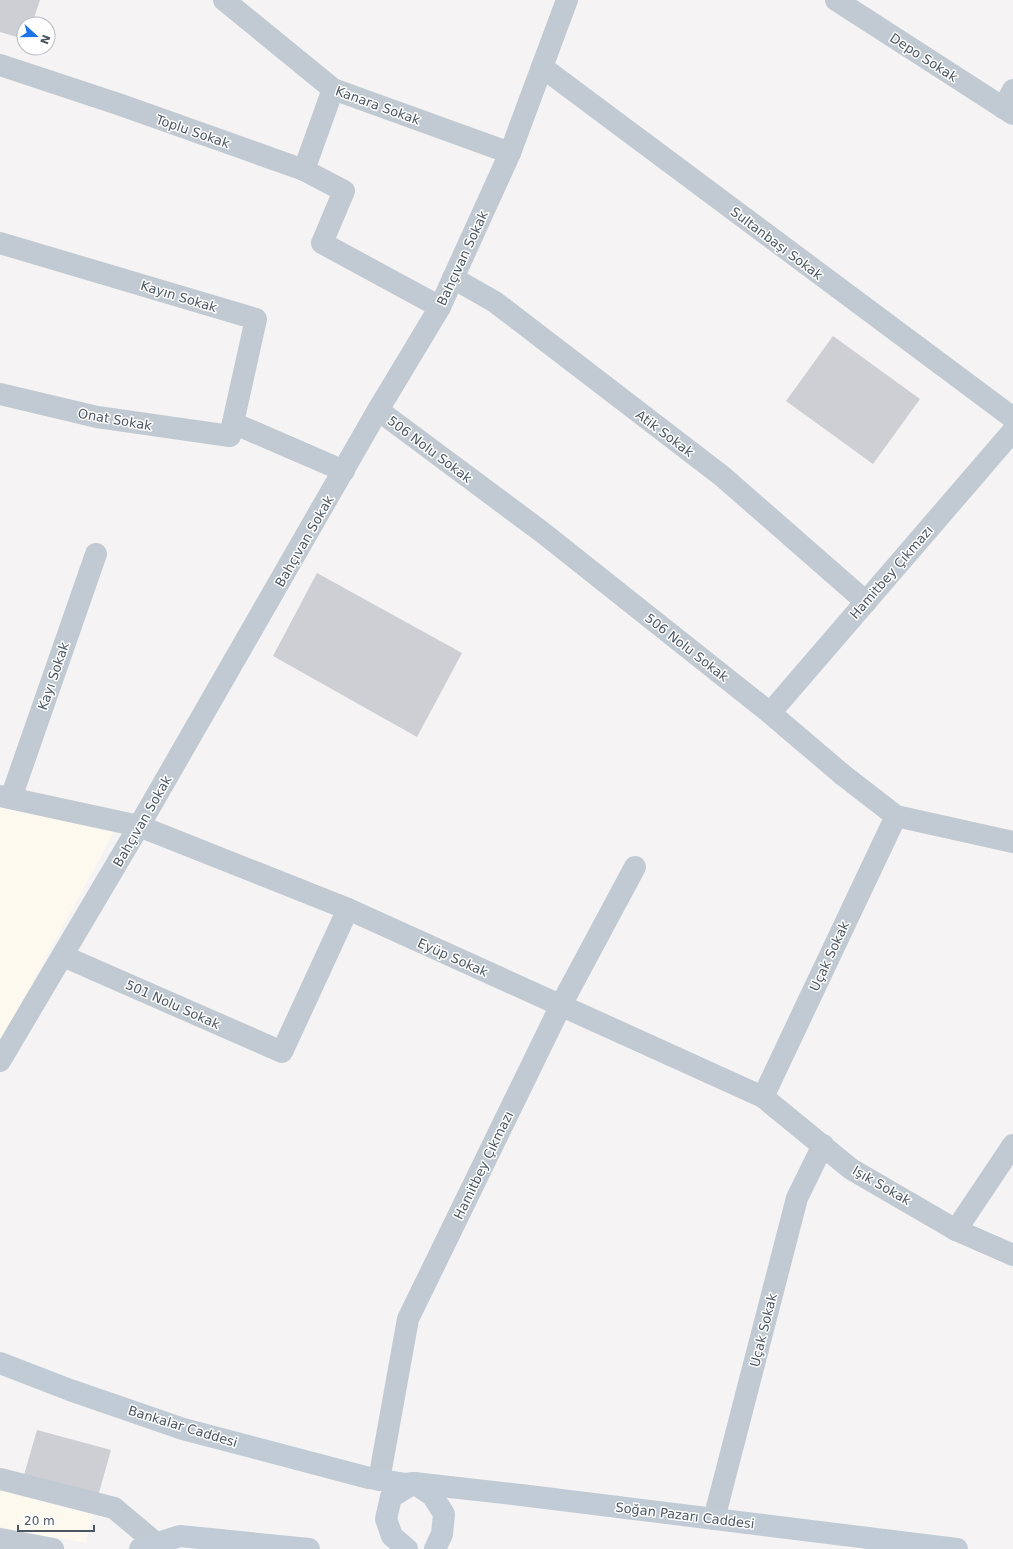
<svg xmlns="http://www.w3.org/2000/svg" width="1013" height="1549" font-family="'DejaVu Sans',sans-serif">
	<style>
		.commercial { fill: #fdf9ef }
		.building { fill: #cdcfd5 }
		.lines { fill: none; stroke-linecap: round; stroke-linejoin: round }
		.pedestrian { stroke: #c1cad2; stroke-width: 22 }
		.minor { stroke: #c1cad2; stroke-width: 22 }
		.tertiary { stroke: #c1cad2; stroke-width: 22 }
		.secondary { stroke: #c1cbd6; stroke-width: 22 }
		.labels { text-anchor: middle; stroke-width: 3; stroke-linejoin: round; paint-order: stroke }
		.street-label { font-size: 13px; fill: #4a5661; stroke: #fff }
	</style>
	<rect width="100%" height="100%" fill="#f5f3f3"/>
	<g class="commercial">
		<polygon points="0,801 118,825 0,1042"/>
		<polygon points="0,1486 94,1507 86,1543 0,1527"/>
	</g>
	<g class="building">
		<polygon points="0,0 40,0 32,24 24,24 24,39 0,32"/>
		<polygon points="833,336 920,399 873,464 786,401"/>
		<polygon points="317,573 462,653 417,737 273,656"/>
		<polygon points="37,1430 111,1450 98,1496 24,1475"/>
	</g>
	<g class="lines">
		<g class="pedestrian">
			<polyline points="0,1479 114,1508 157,1544"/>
			<polyline points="0,1539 53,1549"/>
		</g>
		<g class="minor">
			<polyline points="224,0 333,89 510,153"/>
			<polyline points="567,0 510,153 440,307 378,410 139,826 348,909 763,1097 851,1169 956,1230 1013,1255"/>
			<polyline points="836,0 1013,114"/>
			<polyline points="0,65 121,105 304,170 333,89"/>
			<polyline points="542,67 1013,418"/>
			<polyline points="1003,108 1013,90"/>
			<polyline points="304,170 344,191 322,243 440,307"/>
			<polyline points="0,243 256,319 230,436 97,417 0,394"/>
			<polyline points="453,278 495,302 722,476 866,602"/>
			<polyline points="378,410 542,532 770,713 843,775 896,816 1013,842"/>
			<polyline points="233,423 344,471"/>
			<polyline points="770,713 1013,431"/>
			<polyline points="11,798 96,554"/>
			<polyline points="63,956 282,1052 348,909"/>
			<polyline points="763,1097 896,816"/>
			<polyline points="956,1230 1013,1145"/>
			<polyline points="379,1480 408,1319 561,1005 635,867"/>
			<polyline points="714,1519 797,1198 823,1145"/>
		</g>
		<polyline class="tertiary" points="0,796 139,826 0,1061"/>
		<g class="secondary">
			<polyline points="0,1363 70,1390 183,1429 369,1478 406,1484 414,1483 521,1495 957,1549"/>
			<polyline points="414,1483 432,1495 444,1514 442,1534 435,1549"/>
			<polyline points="140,1549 180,1536 309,1549"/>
			<polyline points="407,1549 392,1536 386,1519 391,1497 414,1483"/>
		</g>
	</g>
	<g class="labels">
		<g class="street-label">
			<text transform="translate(924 57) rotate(33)" y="5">Depo Sokak</text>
			<text transform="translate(378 105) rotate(20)" y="5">Kanara Sokak</text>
			<text transform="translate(193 131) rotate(19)" y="5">Toplu Sokak</text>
			<text transform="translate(777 243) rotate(37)" y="5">Sultanbaşı Sokak</text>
			<text transform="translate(462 258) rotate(-65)" y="5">Bahçıvan Sokak</text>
			<text transform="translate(179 296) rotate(17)" y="5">Kayın Sokak</text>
			<text transform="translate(115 419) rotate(10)" y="5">Onat Sokak</text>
			<text transform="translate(665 433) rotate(37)" y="5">Atik Sokak</text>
			<text transform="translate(430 449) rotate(37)" y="5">506 Nolu Sokak</text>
			<text transform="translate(304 541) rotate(-60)" y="5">Bahçıvan Sokak</text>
			<text transform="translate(891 572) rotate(-49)" y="5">Hamitbey Çıkmazı</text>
			<text transform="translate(687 647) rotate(38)" y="5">506 Nolu Sokak</text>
			<text transform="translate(53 676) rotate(-71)" y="5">Kayı Sokak</text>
			<text transform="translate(142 821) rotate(-60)" y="5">Bahçıvan Sokak</text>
			<text transform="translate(829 956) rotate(-65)" y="5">Uçak Sokak</text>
			<text transform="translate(453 957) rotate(24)" y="5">Eyüp Sokak</text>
			<text transform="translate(173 1004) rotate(24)" y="5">501 Nolu Sokak</text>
			<text transform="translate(483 1165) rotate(-64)" y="5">Hamitbey Çıkmazı</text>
			<text transform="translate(882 1185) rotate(30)" y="5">Işık Sokak</text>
			<text transform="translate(763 1330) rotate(-76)" y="5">Uçak Sokak</text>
			<text transform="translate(183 1426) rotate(17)" y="5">Bankalar Caddesi</text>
			<text transform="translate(685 1515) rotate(7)" y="5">Soğan Pazarı Caddesi</text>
		</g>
	</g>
	<g transform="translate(36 36) rotate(111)"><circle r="19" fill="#ffffff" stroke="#b7bbc0"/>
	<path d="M0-3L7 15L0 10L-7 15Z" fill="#1a73e8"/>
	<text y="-6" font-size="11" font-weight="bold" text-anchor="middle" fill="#4a5661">N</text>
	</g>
	<path d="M18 1525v6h76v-6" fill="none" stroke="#4a5661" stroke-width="2"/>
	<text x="24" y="1525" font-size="12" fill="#4a5661" stroke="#ffffff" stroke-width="3" paint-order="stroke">20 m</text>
</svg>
